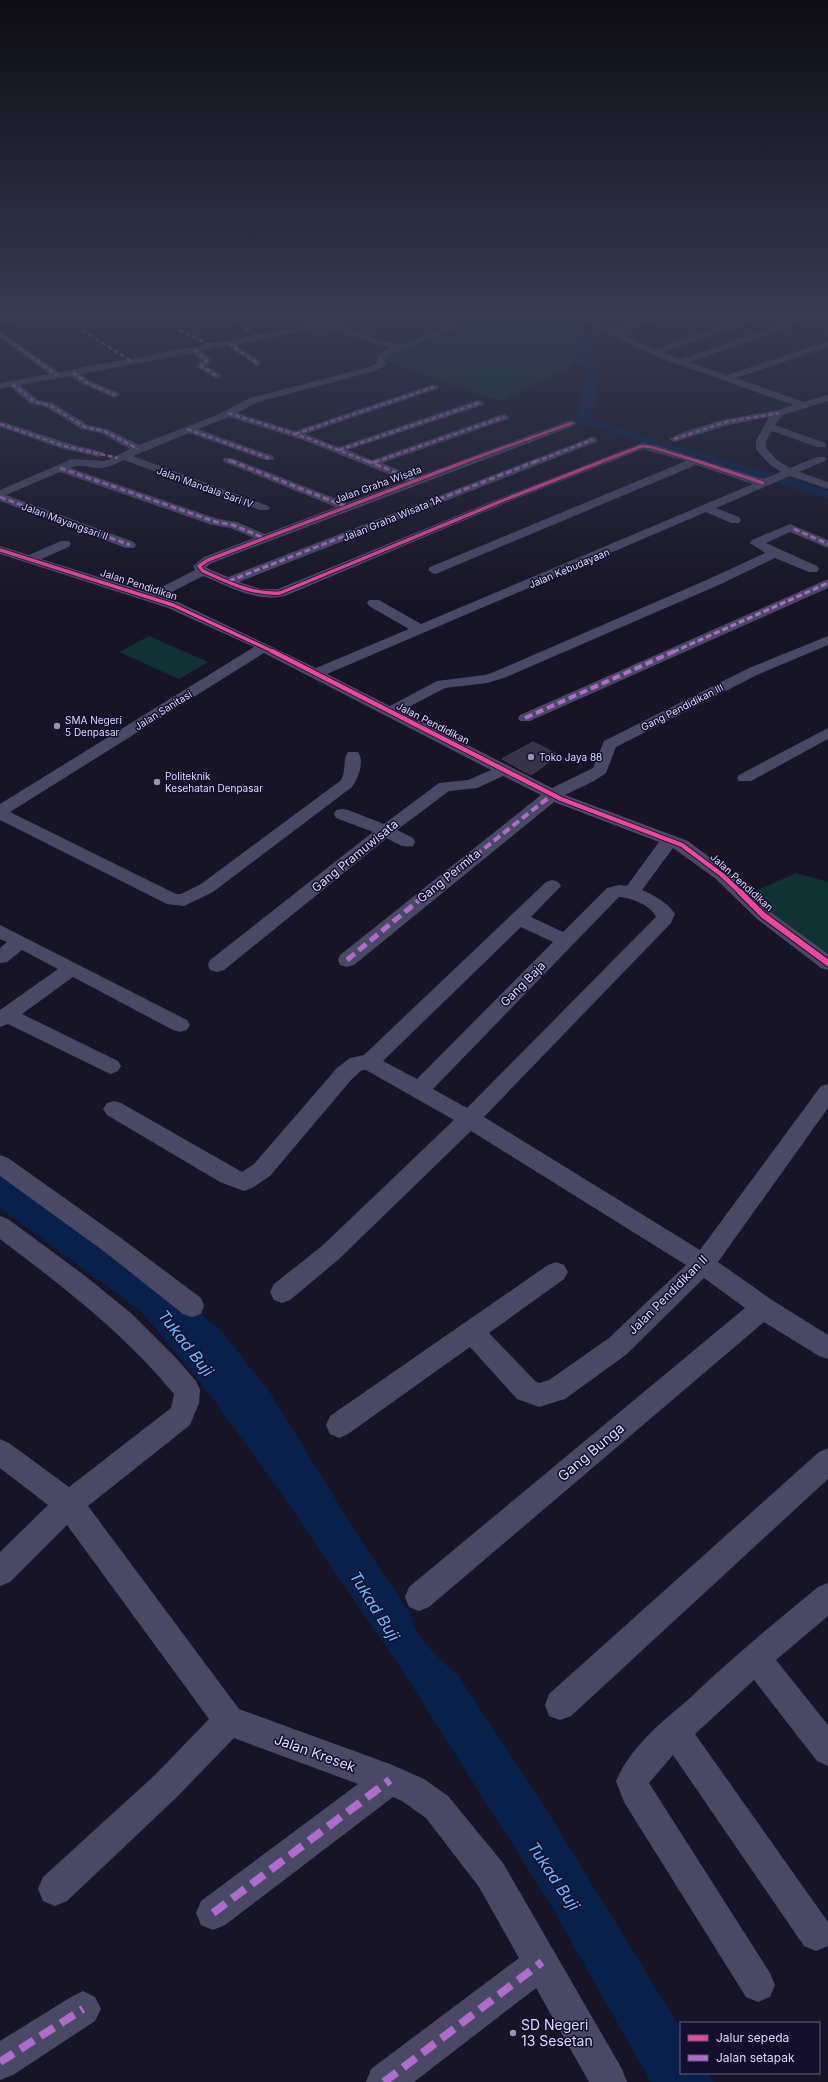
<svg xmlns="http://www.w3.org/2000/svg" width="828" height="2082" font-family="Inter,sans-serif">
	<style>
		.green { fill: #113233 }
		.water { fill: #07214b }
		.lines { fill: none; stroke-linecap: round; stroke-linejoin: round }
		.stream { stroke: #07214b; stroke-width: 3 }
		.building { fill: #363346; stroke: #433f59 }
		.minor { fill: #494966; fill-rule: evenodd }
		.quiet-far4 { stroke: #b06ccc; stroke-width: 2.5; stroke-dasharray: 5 2.5; stroke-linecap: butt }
		.quiet-far3 { stroke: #b06ccc; stroke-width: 3; stroke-dasharray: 6 3; stroke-linecap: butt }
		.quiet-far2 { stroke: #b06ccc; stroke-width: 4; stroke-dasharray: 8 4; stroke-linecap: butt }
		.quiet-far1 { stroke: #b06ccc; stroke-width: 5; stroke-dasharray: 10 5; stroke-linecap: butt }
		.quiet { stroke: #b06ccc; stroke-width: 8; stroke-dasharray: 16 8; stroke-linecap: butt }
		.cycleway-far3-casing { stroke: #120e2c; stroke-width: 4 }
		.cycleway-far2-casing { stroke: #120e2c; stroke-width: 5 }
		.cycleway-far1-casing { stroke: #120e2c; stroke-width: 6 }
		.cycleway-casing { stroke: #120e2c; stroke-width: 8 }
		.cycleway-far3 { stroke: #ed469a; stroke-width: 3 }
		.cycleway-far2 { stroke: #ed469a; stroke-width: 3.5 }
		.cycleway-far1 { stroke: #ed469a; stroke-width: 4.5 }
		.cycleway { stroke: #ed469a; stroke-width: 6 }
		.poi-dot { fill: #9894b3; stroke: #120e2c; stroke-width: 1.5 }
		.labels { text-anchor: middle; stroke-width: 3; stroke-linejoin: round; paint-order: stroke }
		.far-street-label { font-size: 10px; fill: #ddd9ff; stroke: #120e2c }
		.far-poi-label { font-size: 10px; fill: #ddd9ff; stroke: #120e2c; text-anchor: start }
		.street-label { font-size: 12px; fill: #ddd9ff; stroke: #120e2c }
		.near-street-label { font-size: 14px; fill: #ddd9ff; stroke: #120e2c }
		.near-poi-label { font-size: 14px; fill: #ddd9ff; stroke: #120e2c; text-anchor: start }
		.near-water-label { font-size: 16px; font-style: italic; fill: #67bdff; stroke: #120e2c }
	</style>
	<rect width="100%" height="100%" fill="#171525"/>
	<g class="green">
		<polygon points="454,312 505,312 546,321 551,319 565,324 581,361 571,365 572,368 500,401 388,362 384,359 387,354 444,332 423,325"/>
		<polygon points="342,319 376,330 362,334 329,324"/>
		<polygon points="149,636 208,662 179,679 119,652"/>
		<polygon points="796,873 828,882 828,955 772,917 748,894"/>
	</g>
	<g class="water">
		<path d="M540,312C552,312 566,312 576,320C583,326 598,365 598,374C599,388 594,403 590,417L594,421L828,491V499L580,423L576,420L586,371L584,363L581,361L564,320Z"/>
		<path d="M0,1167L86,1228L220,1329L271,1394L360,1539L411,1615C412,1634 442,1662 458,1675L544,1806L681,2029V2073H708L714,2082H651L549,1902L402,1670L272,1480L207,1391L143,1313L0,1208Z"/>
	</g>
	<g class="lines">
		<polyline class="stream" points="589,317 604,312"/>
	</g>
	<polygon class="building" points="533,742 559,755 531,775 502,759"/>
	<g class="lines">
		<g class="minor">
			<path d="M349,312H362L331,324L399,345L448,327L451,326L455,329L389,355L385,359L387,364L375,371L258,402L237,413L295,431L431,385H437L439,387L437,389L305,434L339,447L475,401L479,400L484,403L483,405L348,450L372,460L500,415L504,414L509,417L508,419L382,463L416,477L568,421L572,420L577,423L576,425L212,563L206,567L207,568L228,577L592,437L596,438L597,440L596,442L239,582L261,589H278L500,498L642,443L655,445L763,479L781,472L769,464L756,449V441L769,417L729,425L674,442L669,439L683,432L722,420L778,410L793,405L655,356L562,312H575L613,329L671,312H685L620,332L654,349L737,320L717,312H730L745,318L761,312H774L750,323L662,352L681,359L813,313L828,312V316L818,317L690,362L727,375L828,341V347L736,378L804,402L828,395V401L783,415L775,425L825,443L826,445L825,447H817L772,431L766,441V448L777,460L790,468L817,457H825L826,459L825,461L799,472L828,482V489L790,476L716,508L739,517L741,520L739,523H731L706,512L327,674L390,706L437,681L485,675L494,672L711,578L765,553L750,543L752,540L790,524L828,540V548L790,532L766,543L817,566L819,569L817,572H809L775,558L721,584L504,678L487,683L445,688L401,711L552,788L593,768L604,741L749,668L828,636V645L759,674L616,747L606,773L594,781L565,795L688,841L728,871L769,911L828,954V970L821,968L757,919L716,879L673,848L642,890C654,895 668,903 675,914L671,923L484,1117L700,1250L821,1086L828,1084V1108L718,1262L772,1300L828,1335V1359L819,1356L764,1322L429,1607L419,1611L409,1607L405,1597L409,1587L745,1308L704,1278L627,1354L565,1399L539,1407L517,1399L470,1347L348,1434L339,1438L330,1434L326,1425L330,1416L548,1265L556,1262L564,1265L568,1272L564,1279L489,1333L535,1381L539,1383L549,1380L609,1338L686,1265L471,1131L338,1260L290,1300L282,1303L274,1300L270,1292L274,1284L322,1246L454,1120L366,1070H362L351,1080L270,1176L252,1188L244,1191L220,1182L107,1115L103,1109L107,1103L114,1101L121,1103L242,1172L254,1164L337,1068L350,1058L364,1055L546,882L552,880L558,882L561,886L531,917L563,932L607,888L619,885L627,886L659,842L554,802L354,965L347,967L340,965L338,960L340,955L541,795L503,776L477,788L449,791L397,830L413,838L415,842L413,846C403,848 395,843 387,838L224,970L217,972L210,970L208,965L210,960L373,832L336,818L334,814L336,810L342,809L348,810L384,824L439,783L468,780L491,770L264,653L10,812L176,894H181L201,884L340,781C347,773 342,760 348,752H358C365,762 358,779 352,787L213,892L184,906L167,904L0,820V804L254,647L168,608L0,554V546L29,555L61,541H69L71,544L69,547L41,559L150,593L195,570L193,566L204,557L254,538L230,528L212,525L60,472L6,495L134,542L136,545L134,548H126L0,501V490L72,459L105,461L130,449L101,433L81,429L46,407L31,404L10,387L0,389V383L49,374L0,338V331L59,372L279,331L319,322ZM322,327L390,348L377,356V363L369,367L250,398L215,416L139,445L108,429L88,425L53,403L38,400L20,385L71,376L82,384L115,398L120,395L119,393L88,380L81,374L192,353L201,360L196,366L198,368L217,379L222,376L207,366L212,360L201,351L227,346L257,366L260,365V361L236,345ZM229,417L303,440L406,481L347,503L232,458H224L223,460L224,462L336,507L265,534L237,522L218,519L70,468C80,463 88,468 99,468C108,468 115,464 124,460L260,510H268L270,508L268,506L133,456L189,433L265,460H273L274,458L273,456L198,429ZM643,449L686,461L430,567L428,570L434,574L438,573L696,465L753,484L421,624L379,600H369L367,603L369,606L409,629L316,668L178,602L162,597L203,576C228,586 257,603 285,596L508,502ZM619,897C630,897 652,906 656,917L467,1108L433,1089ZM521,927L553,942L417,1079L383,1061Z"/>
			<polygon points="24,314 27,315 27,319 0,324 0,318"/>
			<polygon points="0,421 67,443 103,452 104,454 99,457 60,448 0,427"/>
			<polygon points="828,579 828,588 530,721 520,721 518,718 520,715"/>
			<polygon points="828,728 828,739 751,781 739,781 737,778 739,775"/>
			<polygon points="0,925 187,1020 190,1025 187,1030 180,1032 173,1030 73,977 22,1014 118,1061 121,1066 118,1071 111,1074 104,1071 8,1024 0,1027 0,1010 58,969 22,950 7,962 0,963 0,948 7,942 0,939"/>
			<polygon points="0,1155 8,1158 121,1238 201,1298 204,1306 201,1314 192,1317 183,1314 105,1252 0,1176"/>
			<path d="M0,1216L8,1219L84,1275L132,1314L176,1358L196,1381L200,1390L199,1403L190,1425L88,1506L239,1709L390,1764L424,1779L448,1796L503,1863L622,2069L627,2082H589L536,1988L414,2082H366L371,2069L519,1958L479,1887L426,1818L402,1801L393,1797L225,1925L213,1930L201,1925L196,1913L201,1901L358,1784L234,1738L177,1797L67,1901L55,1906L43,1901L38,1889L43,1877L155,1775L209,1719L67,1525L10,1582L0,1586V1552L48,1505L0,1468V1439L9,1443L69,1487L171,1408L174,1394C124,1333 62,1286 0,1239Z"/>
			<polygon points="828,1448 828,1479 571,1716 560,1720 549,1716 545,1705 549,1694 819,1452"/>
			<path d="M828,1583V1616L776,1660L828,1725V1766L817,1761L754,1680L695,1734L828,1922V1946L816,1951L804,1946L673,1755L649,1783L770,1973L775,1985L770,1997L758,2002L746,1997L624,1802L616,1781C631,1746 662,1722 690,1698C731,1659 774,1623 818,1587Z"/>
			<polygon points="83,1991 95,1997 101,2009 95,2021 13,2075 0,2080 0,2041 71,1997"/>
		</g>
		<g class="quiet-far4">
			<polyline points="232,320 261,338"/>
			<polyline points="0,321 24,317"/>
			<polyline points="82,330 131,361"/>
			<polyline points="179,330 213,346"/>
			<polyline points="0,334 57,375"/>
			<polyline points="228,343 257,363"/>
			<polyline points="194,350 207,360 201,366 217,376"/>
			<polyline points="73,372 85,382 115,395"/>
			<polyline points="12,384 35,402 49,405 85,427 104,431 138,449"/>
			<polyline points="228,413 307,438 369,462"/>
			<polyline points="0,424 64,446 118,458"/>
			<polyline points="187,429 269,458"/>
			<polyline points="295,434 434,387"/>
			<polyline points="674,439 726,422 779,413"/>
			<polyline points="339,450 479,403"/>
			<polyline points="228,460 234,462"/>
			<polyline points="375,462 504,417"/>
			<polyline points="535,462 592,440"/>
		</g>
		<g class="quiet-far3">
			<polyline points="231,461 347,507"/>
			<polyline points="367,461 417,481"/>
			<polyline points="373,463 378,461"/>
			<polyline points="60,468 216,522 233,525 264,538"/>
			<polyline points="0,497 130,545"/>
			<polyline points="794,529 828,544"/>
			<polyline points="229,581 537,461"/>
			<polyline points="673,652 828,583"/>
		</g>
		<g class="quiet-far2">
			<polyline points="525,718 675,651"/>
			<polyline points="428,893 553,794"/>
		</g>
		<polyline class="quiet-far1" points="347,960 429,892"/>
		<g class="quiet">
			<polyline points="213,1913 390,1780"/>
			<polyline points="0,2062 83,2009"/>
			<polyline points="384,2082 542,1962"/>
		</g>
		<g class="cycleway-far3-casing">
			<g id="cycleway-far3">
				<polyline points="464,462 572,423"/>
				<polyline points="600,462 642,446 651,447 700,462"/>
			</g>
		</g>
		<g class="cycleway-far2-casing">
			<g id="cycleway-far2">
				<path d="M467,461L208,560L199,566L203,571C228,582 252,595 280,593L504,500L603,461"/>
				<polyline points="697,461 763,483"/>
				<polyline points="0,550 173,605 274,652"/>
			</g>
		</g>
		<g class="cycleway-far1-casing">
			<polyline id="cycleway-far1" points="272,651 561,799 682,845 722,875 741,893"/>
		</g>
		<g class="cycleway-casing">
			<polyline id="cycleway" points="740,892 763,915 828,963"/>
		</g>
		<use href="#cycleway-far3" class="cycleway-far3"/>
		<use href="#cycleway-far2" class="cycleway-far2"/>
		<use href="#cycleway-far1" class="cycleway-far1"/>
		<use href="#cycleway" class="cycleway"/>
	</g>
	<linearGradient id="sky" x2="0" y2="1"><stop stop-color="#0d0c14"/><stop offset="0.52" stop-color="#363b51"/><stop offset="1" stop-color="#363b51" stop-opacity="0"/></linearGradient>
	<rect width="828" height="604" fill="url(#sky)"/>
	<g class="poi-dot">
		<circle cx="57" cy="726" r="4"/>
		<circle cx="531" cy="757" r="4"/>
		<circle cx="157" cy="782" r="4"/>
		<circle cx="513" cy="2033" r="4"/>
	</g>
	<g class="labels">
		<g class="far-street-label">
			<text transform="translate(378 484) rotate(-20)" y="4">Jalan Graha Wisata</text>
			<text transform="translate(205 487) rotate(20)" y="4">Jalan Mandala Sari IV</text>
			<text transform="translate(392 518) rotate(-22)" y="4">Jalan Graha Wisata 1A</text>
			<text transform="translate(65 521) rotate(20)" y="4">Jalan Mayangsari II</text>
			<text transform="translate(569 568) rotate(-23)" y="4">Jalan Kebudayaan</text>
			<text transform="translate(139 584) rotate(18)" y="4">Jalan Pendidikan</text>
			<text transform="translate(682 707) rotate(-27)" y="4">Gang Pendidikan III</text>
			<text transform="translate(163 710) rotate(-32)" y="4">Jalan Sanitasi</text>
			<text transform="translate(433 723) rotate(27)" y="4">Jalan Pendidikan</text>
			<text transform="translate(742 882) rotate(42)" y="4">Jalan Pendidikan</text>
		</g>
		<g class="far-poi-label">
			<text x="65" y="724">SMA Negeri<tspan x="65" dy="12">5 Denpasar</tspan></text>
			<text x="539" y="761">Toko Jaya 88</text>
			<text x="165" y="780">Politeknik<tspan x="165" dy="12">Kesehatan Denpasar</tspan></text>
		</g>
		<g class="street-label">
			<text transform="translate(355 856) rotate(-39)" y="4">Gang Pramuwisata</text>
			<text transform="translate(449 876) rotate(-39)" y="4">Gang Permita</text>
			<text transform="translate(523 984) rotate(-45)" y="4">Gang Baja</text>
			<text transform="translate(668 1295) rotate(-45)" y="4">Jalan Pendidikan II</text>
		</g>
		<g class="near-street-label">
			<text transform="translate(591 1452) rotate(-40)" y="5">Gang Bunga</text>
			<text transform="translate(315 1753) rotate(20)" y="5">Jalan Kresek</text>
		</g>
		<g class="near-poi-label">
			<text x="521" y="2030">SD Negeri<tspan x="521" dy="16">13 Sesetan</tspan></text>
		</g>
		<g class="near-water-label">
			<text transform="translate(186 1343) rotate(52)" y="6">Tukad Buji</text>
			<text transform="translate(375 1606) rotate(58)" y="6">Tukad Buji</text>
			<text transform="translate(554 1876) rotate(56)" y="6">Tukad Buji</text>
		</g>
	</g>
	<rect x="680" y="2022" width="140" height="52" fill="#120e2c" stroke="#635f80"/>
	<rect x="688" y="2035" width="20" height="6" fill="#ed469a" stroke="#635f80"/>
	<text x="716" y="2042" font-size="12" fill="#ddd9ff">Jalur sepeda</text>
	<rect x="688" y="2055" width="20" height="6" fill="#b06ccc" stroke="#635f80"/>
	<text x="716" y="2062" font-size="12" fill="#ddd9ff">Jalan setapak</text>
</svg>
